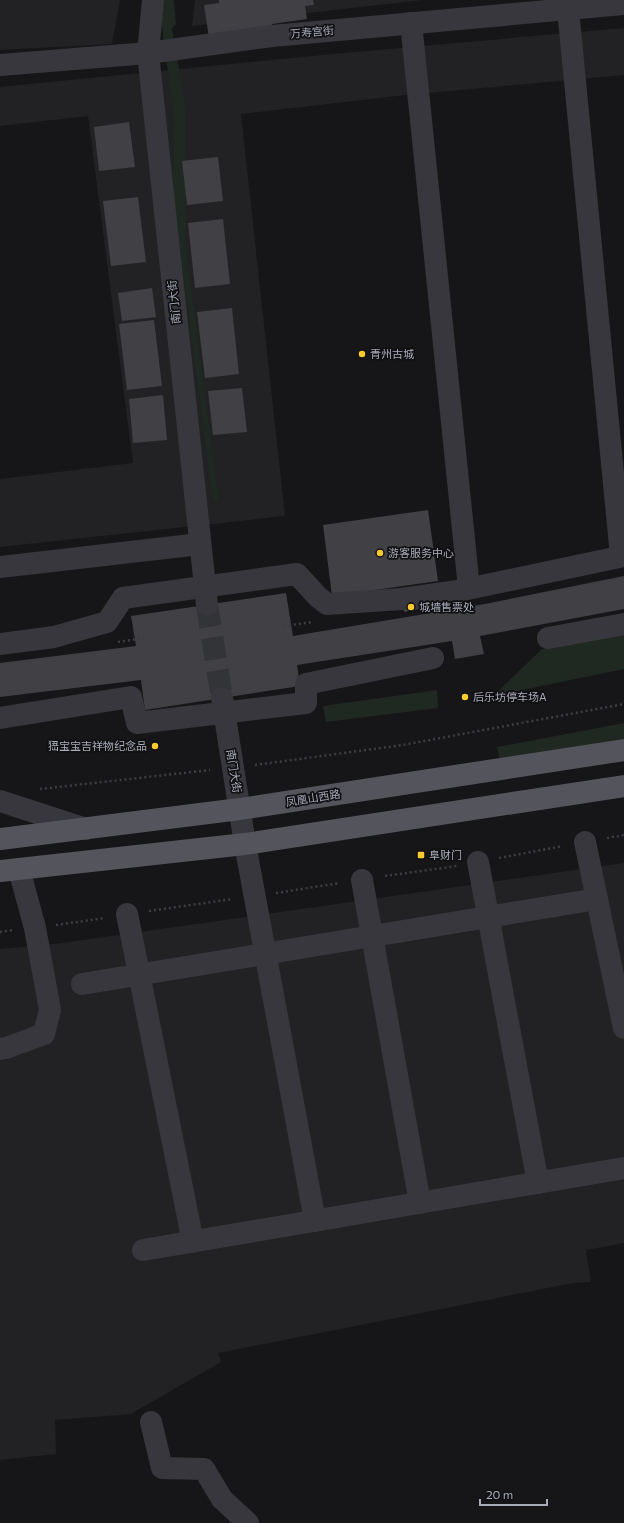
<svg xmlns="http://www.w3.org/2000/svg" width="624" height="1523" font-family="Commissioner,'Noto Sans SC',sans-serif">
	<style>
		.built { fill: #222225 }
		.green { fill: #202822 }
		.building { fill: #404045 }
		.lines { fill: none; stroke-linecap: round; stroke-linejoin: round }
		.minor-tunnel { stroke: #333438; stroke-width: 22; stroke-dasharray: 22 11; stroke-linecap: butt }
		.path { stroke: #3d3e44; stroke-width: 2.5; stroke-dasharray: 2 3; stroke-linecap: butt }
		.minor { stroke: #37373d; stroke-width: 22 }
		.major { stroke: #53545c; stroke-width: 22 }
		.poi-dot { fill: #f9ca2d; stroke: #111113; stroke-width: 1.5 }
		.labels { text-anchor: middle; stroke-width: 3.5; stroke-linejoin: round; paint-order: stroke }
		.street-label { font-size: 11px; fill: #a8abb9; stroke: #111113 }
		.poi-label { font-size: 11px; fill: #a8abb9; stroke: #111113; text-anchor: start }
	</style>
	<rect width="100%" height="100%" fill="#161618"/>
	<g class="built">
		<polygon points="0,0 120,0 112,44 0,50"/>
		<polygon points="195,0 423,0 192,26"/>
		<polygon points="624,28 624,75 406,95 241,114 285,516 0,547 0,479 133,463 88,116 0,126 0,87 322,55"/>
		<polygon points="624,863 624,1243 586,1250 591,1282 573,1283 218,1353 221,1362 131,1414 55,1420 56,1454 0,1460 0,949 62,943"/>
	</g>
	<g class="green">
		<polygon points="161,0 174,0 176,24 172,28 185,105 186,250 219,502 213,501 173,196 174,118 160,13"/>
		<polygon points="624,634 624,669 493,696 542,649"/>
		<polygon points="437,690 438,708 326,722 323,706"/>
		<polygon points="624,723 624,739 500,762 497,747"/>
	</g>
	<g class="building">
		<polygon points="219,0 313,0 314,5 305,6 307,19 272,24 272,30 209,38 204,5 219,3"/>
		<polygon points="129,122 135,167 99,171 94,127"/>
		<polygon points="218,157 223,201 187,205 182,161"/>
		<polygon points="138,197 146,262 111,266 103,201"/>
		<polygon points="223,219 230,284 195,288 188,223"/>
		<polygon points="152,288 156,317 122,321 118,293"/>
		<polygon points="232,308 239,374 205,378 197,312"/>
		<polygon points="154,320 162,386 127,390 119,324"/>
		<polygon points="242,388 247,432 213,435 208,391"/>
		<polygon points="163,395 167,440 133,443 129,399"/>
		<polygon points="428,510 438,581 332,596 323,525"/>
		<polygon points="624,576 624,609 480,636 484,654 455,659 452,641 297,665 300,686 145,710 141,680 0,697 0,663 136,646 131,616 286,593 293,636 485,604"/>
		<polygon points="417,601 419,609 404,612 403,604"/>
	</g>
	<g class="lines">
		<polyline class="minor-tunnel" points="207,605 222,698"/>
		<g class="path">
			<polyline points="284,626 313,622"/>
			<polyline points="118,642 145,638"/>
			<polyline points="255,765 403,745 624,704"/>
			<polyline points="40,789 210,770"/>
			<polyline points="607,838 624,835"/>
			<polyline points="499,858 563,846"/>
			<polyline points="385,876 457,866"/>
			<polyline points="276,893 340,883"/>
			<polyline points="149,911 233,899"/>
			<polyline points="56,925 105,918"/>
			<polyline points="0,932 13,930"/>
		</g>
		<g class="minor">
			<polyline points="153,0 148,53 207,605"/>
			<polyline points="568,9 621,556"/>
			<polyline points="411,23 469,588"/>
			<polyline points="0,65 148,53 272,36 624,4"/>
			<polyline points="0,567 200,544"/>
			<polyline points="548,638 624,624"/>
			<polyline points="0,644 54,637 107,622 123,598 297,574 318,597 327,604 401,599 458,591 624,556"/>
			<polyline points="222,698 245,844 315,1221"/>
			<polyline points="0,718 131,697 137,723 306,703 306,684 433,658"/>
			<polyline points="0,801 86,829"/>
			<polyline points="585,842 624,1028"/>
			<polyline points="478,862 538,1183"/>
			<polyline points="362,880 420,1203"/>
			<polyline points="127,914 193,1242"/>
			<polyline points="82,984 597,899"/>
			<polyline points="0,1049 6,1048 44,1034 50,1010 35,928 19,869"/>
			<polyline points="143,1250 624,1168"/>
			<polyline points="151,1422 162,1468 204,1469 222,1499 248,1523"/>
		</g>
		<g class="major">
			<polyline points="0,839 240,809 624,750"/>
			<polyline points="0,871 245,844 624,786"/>
		</g>
	</g>
	<g class="poi-dot">
		<circle cx="362" cy="354" r="4"/>
		<circle cx="380" cy="553" r="4"/>
		<circle cx="411" cy="607" r="4"/>
		<circle cx="465" cy="697" r="4"/>
		<circle cx="155" cy="746" r="4"/>
		<rect x="417" y="851" width="8" height="8" rx="2"/>
	</g>
	<g class="labels">
		<g class="street-label">
			<text transform="translate(312 32) rotate(-5)" y="4">万寿宫街</text>
			<text transform="translate(174 302) rotate(-96)" y="4">南门大街</text>
			<text transform="translate(234 771) rotate(81)" y="4">南门大街</text>
			<text transform="translate(313 798) rotate(-9)" y="4">凤凰山西路</text>
		</g>
		<g class="poi-label">
			<text x="370" y="358">青州古城</text>
			<text x="388" y="557">游客服务中心</text>
			<text x="419" y="611">城墙售票处</text>
			<text x="473" y="701">后乐坊停车场A</text>
			<text x="147" y="750" text-anchor="end">峱宝宝吉祥物纪念品</text>
			<text x="429" y="859">阜财门</text>
		</g>
	</g>
	<path d="M480 1499v6h67v-6" fill="none" stroke="#a8abb9" stroke-width="2"/>
	<text x="486" y="1499" font-size="12" fill="#a8abb9" stroke="#111113" stroke-width="3" paint-order="stroke">20 m</text>
</svg>
